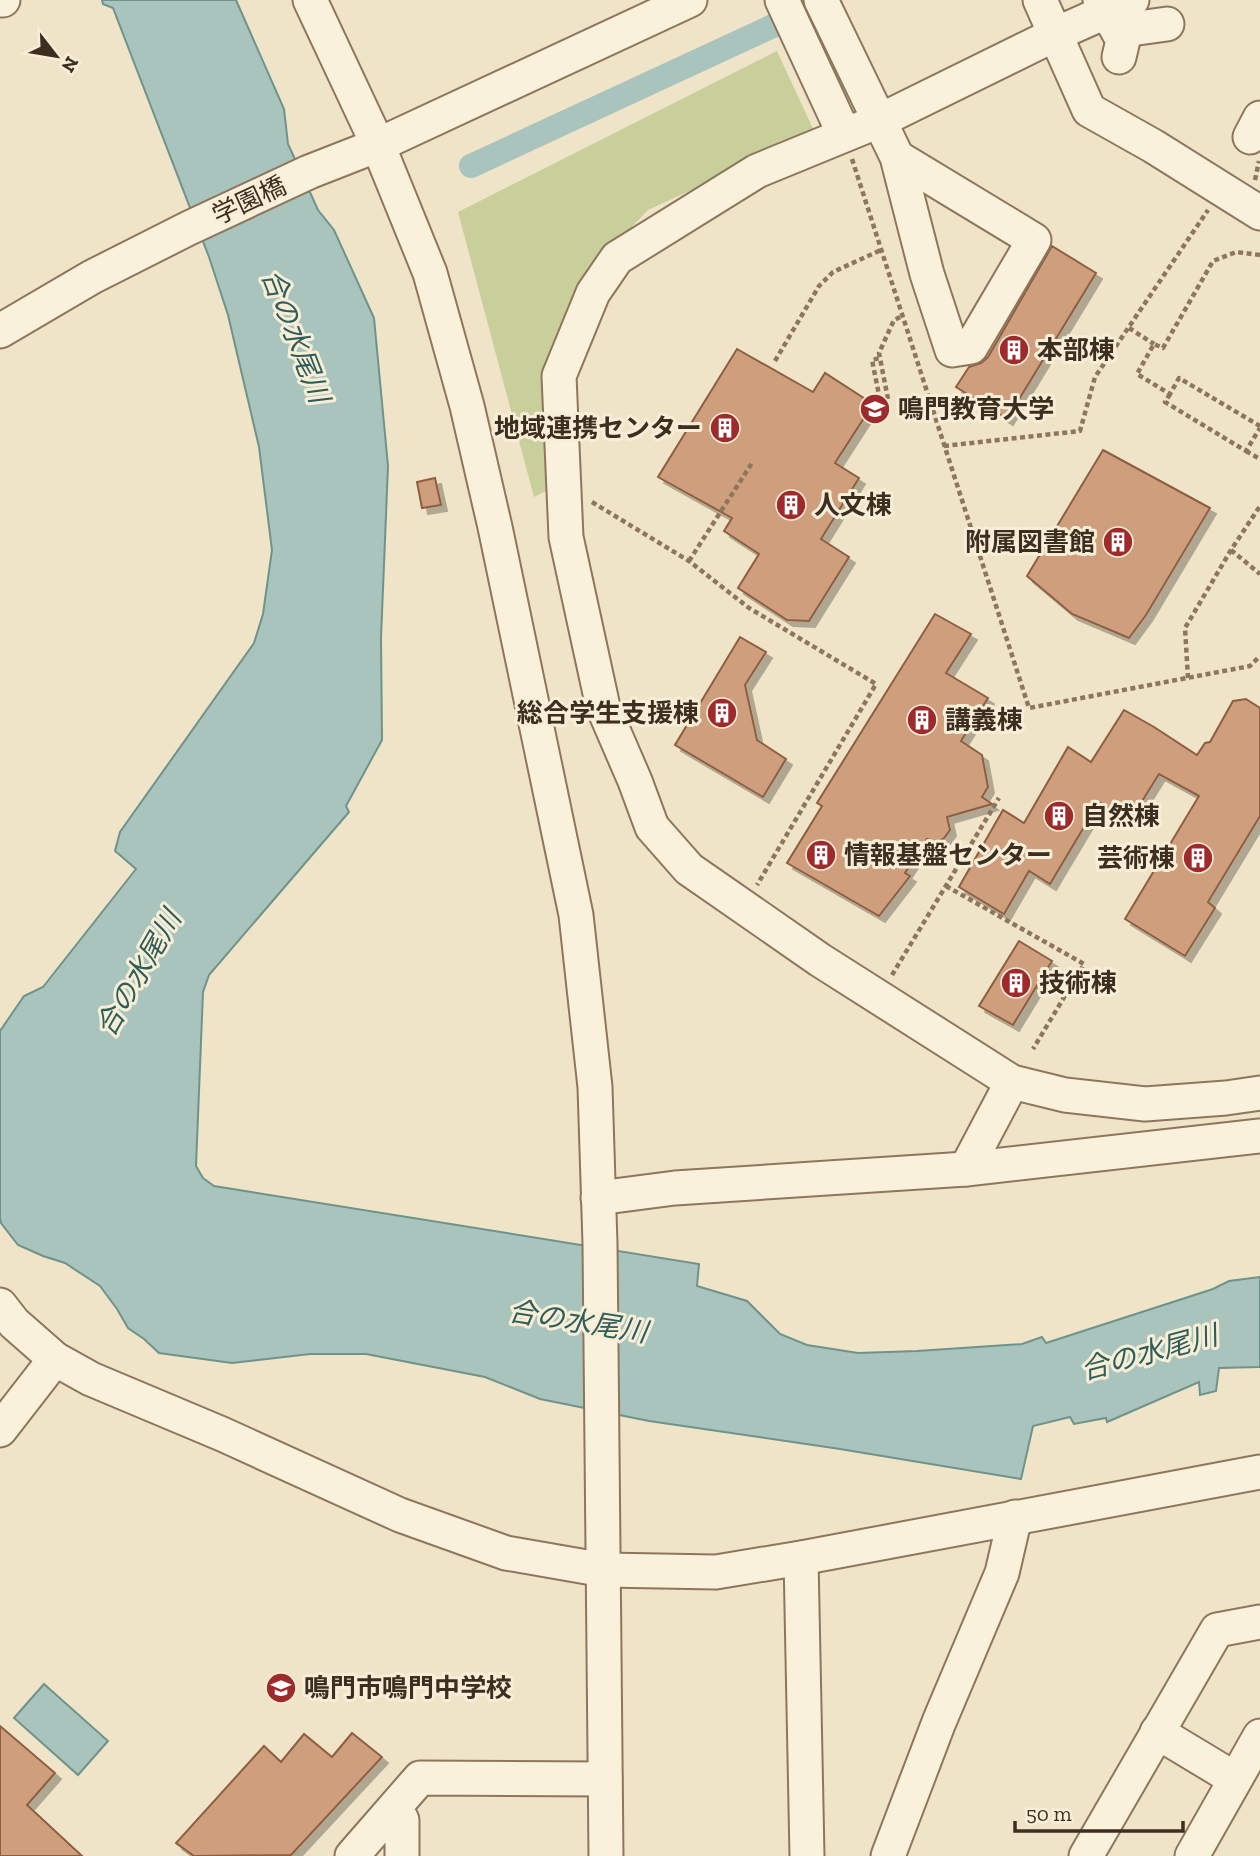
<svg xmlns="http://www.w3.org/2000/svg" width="1260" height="1856" font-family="'Zilla Slab','Noto Sans JP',serif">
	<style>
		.green { fill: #c9cf9b }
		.water { fill: #a9c4bc; stroke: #6f938a; stroke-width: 2 }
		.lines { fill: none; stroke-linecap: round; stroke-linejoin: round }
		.canal { stroke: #a9c4bc; stroke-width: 24 }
		.building { fill: #cf9f7d; stroke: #8d5f41; stroke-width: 2; filter: url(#shadow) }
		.minor-casing { stroke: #8d765c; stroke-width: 37 }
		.path { stroke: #8d765c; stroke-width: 4.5; stroke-dasharray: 5 3.5; stroke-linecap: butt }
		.minor { stroke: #faf1dc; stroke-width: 33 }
		.labels { text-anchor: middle; stroke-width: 6; stroke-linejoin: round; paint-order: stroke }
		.street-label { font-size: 26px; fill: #3d2e20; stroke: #f7eed8 }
		.poi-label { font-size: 26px; font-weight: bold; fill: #3d2e20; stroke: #f7eed8; text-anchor: start }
		.water-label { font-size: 28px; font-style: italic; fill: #2f5d5a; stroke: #f7eed8 }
	</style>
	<defs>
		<filter id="shadow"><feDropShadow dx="6" dy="6" stdDeviation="0" flood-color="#0004"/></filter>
	</defs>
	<rect width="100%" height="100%" fill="#f0e4c8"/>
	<polygon class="green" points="777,51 815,133 648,210 578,283 547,372 546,491 534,497 458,212"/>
	<g class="water">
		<polygon points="102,0 236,0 284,109 288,144 318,210 334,230 374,318 388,466 381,638 382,740 346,806 349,812 209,975 203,992 196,1166 203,1178 214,1186 699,1264 697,1286 747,1301 780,1334 807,1345 858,1353 917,1351 1022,1344 1042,1337 1046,1343 1213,1289 1229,1281 1260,1277 1260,1367 1219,1368 1216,1391 1200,1395 1199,1382 1107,1422 1106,1418 1074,1424 1070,1417 1033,1426 1021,1479 840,1449 649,1421 540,1399 485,1377 366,1354 310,1354 232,1363 159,1353 144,1339 128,1328 117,1309 100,1286 65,1263 43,1256 18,1245 1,1223 0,1218 0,1031 24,996 43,987 136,869 115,851 120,832 254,643 263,614 272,550 259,447 228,315 209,257 113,8 103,4"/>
		<polygon points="44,1684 108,1741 78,1775 14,1718"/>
	</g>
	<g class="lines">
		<polyline class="canal" points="471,166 829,0"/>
	</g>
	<g class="building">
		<polygon points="1052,246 1096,273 1007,419 956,387 969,367 981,363 988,357"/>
		<polygon points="737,349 813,392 825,373 873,404 835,463 859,478 821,539 849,557 809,621 787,620 738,588 759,554 724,531 732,518 658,477"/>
		<polygon points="1103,450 1210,508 1146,615 1129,638 1072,614 1027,576"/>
		<polygon points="435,478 441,505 422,508 417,482"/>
		<polygon points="935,614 971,634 946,673 988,698 961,741 982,755 988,787 982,797 992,804 947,817 950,830 944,838 938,842 927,839 905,873 910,876 879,916 787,863 822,806 817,803"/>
		<polygon points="740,637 766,652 745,685 757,740 786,759 763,797 675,745"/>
		<polygon points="1246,699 1260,708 1260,816 1208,902 1215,908 1185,956 1125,919 1199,796 1159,774 1129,822 1099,802 1050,884 1029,871 1004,914 959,887 1003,810 1024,823 1068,747 1091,762 1124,710 1154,727 1197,755 1205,743 1210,742 1233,701"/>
		<polygon points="1019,941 1052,961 1013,1025 979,1006"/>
		<polygon points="0,1726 55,1773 27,1805 82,1856 0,1856"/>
		<polygon points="352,1733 382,1757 291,1855 194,1856 176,1843 264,1746 281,1762 304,1734 332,1757"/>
	</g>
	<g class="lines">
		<g class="minor-casing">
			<g id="minor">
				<polyline points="0,0 3,0"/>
				<polyline points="310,0 378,145 430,273 467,406 495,527 576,915 595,1087 600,1244 606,1856"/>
				<polyline points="782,0 844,134"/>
				<polyline points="821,0 897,157 927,274 952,350 971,347 1034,240 897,157"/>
				<polyline points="1040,0 1089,110 1153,146 1260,213"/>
				<polyline points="1100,0 1123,40 1119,57"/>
				<polyline points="1132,0 1056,34 879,121 757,171 617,258 593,293 559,376 566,537 603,707 635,781 652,827 689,869 820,960 1012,1082 1065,1095 1145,1104 1226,1098 1260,1093"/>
				<polyline points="1119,33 1131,29 1167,24"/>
				<polyline points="1250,137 1260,118"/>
				<polyline points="0,331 92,277 189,228 309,172 378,145 690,0"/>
				<polyline points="966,1169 1012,1082"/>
				<polyline points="598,1198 675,1188 966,1169 1260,1136"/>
				<polyline points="0,1305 14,1323 55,1359 91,1379 222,1434 400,1515 506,1553 604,1570 716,1572 801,1558 1260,1472"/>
				<polyline points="0,1430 55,1359"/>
				<polyline points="801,1558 807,1856"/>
				<polyline points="1157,1732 1235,1779"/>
				<polyline points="395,1808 402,1820 402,1856"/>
				<polyline points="352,1856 420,1778 605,1779"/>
				<polyline points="888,1856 939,1722 1002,1573 1015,1517"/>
				<polyline points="1086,1856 1217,1630 1260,1622"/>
				<polyline points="1192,1856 1260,1736"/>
			</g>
		</g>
		<g class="path">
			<polyline points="852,159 1029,708 1250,666 1260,656"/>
			<polyline points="1255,180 1259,161"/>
			<polyline points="1260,255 1236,252 1213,261 1163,348 1154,344 1137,374 1170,394 1179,378 1260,426"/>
			<polyline points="1129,328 1154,344"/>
			<polyline points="775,361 819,286 833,272 881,250"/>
			<polyline points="1170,394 1165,402 1246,451 1260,428"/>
			<polyline points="888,399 879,353 894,320 902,316"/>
			<polyline points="880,400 872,360 880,358"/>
			<polyline points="944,446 1080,431 1095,377 1208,210"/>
			<polyline points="1246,451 1260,459"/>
			<polyline points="592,502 689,561 749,608 876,684 757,885"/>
			<polyline points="1231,550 1260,574"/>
			<polyline points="689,561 752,463"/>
			<polyline points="1188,678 1185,628 1231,550 1260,506"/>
			<polyline points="946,886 1084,964 1033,1049"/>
			<polyline points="892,975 999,798"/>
		</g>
		<use href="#minor" class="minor"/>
	</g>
	<defs>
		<g id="building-disc" transform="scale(1.575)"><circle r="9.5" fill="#9e2a2b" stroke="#f7eed8"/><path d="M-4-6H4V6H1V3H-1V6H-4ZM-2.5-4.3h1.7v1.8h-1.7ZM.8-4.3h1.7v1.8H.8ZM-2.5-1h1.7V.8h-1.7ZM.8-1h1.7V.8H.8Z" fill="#fff"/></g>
		<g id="university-disc" transform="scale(1.575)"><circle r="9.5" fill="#9e2a2b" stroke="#f7eed8"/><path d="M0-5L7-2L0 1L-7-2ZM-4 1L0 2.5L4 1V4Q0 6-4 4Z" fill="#fff"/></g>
		<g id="school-disc" transform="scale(1.575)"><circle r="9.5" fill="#9e2a2b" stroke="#f7eed8"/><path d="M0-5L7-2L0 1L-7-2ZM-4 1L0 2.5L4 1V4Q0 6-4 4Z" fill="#fff"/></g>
	</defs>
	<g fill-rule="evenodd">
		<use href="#building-disc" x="1014" y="350"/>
		<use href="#university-disc" x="875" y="409"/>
		<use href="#building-disc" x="725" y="428"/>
		<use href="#building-disc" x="791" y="505"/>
		<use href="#building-disc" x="1118" y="542"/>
		<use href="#building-disc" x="722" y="713"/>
		<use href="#building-disc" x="922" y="720"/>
		<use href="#building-disc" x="1059" y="816"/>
		<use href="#building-disc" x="821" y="855"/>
		<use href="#building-disc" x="1198" y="858"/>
		<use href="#building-disc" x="1016" y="983"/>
		<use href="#school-disc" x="281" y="1688"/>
	</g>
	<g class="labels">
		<g class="street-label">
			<text transform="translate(249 200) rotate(-25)" y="9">学園橋</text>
		</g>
		<g class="poi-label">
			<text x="1037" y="359">本部棟</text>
			<text x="898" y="418">鳴門教育大学</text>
			<text x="702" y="437" text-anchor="end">地域連携センター</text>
			<text x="814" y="514">人文棟</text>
			<text x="1095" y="551" text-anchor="end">附属図書館</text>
			<text x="699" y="722" text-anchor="end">総合学生支援棟</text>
			<text x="945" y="729">講義棟</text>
			<text x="1082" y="825">自然棟</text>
			<text x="844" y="864">情報基盤センター</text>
			<text x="1175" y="867" text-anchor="end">芸術棟</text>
			<text x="1039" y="992">技術棟</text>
			<text x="304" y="1697">鳴門市鳴門中学校</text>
		</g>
		<g class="water-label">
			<text transform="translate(296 336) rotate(69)" y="10">合の水尾川</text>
			<text transform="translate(138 973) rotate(-60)" y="10">合の水尾川</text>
			<text transform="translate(578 1321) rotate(9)" y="10">合の水尾川</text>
			<text transform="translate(1149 1352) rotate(-15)" y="10">合の水尾川</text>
		</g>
	</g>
	<g transform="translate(56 56) rotate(121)" stroke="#f7eed8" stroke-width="5" paint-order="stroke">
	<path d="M0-5L12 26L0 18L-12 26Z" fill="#3d2e20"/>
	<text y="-10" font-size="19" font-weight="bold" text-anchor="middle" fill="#3d2e20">N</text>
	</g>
	<path d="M1015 1821v10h168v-10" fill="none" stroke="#3d2e20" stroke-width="3.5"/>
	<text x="1026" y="1821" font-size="21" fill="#3d2e20" stroke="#f7eed8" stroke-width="5" paint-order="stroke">50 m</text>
</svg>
